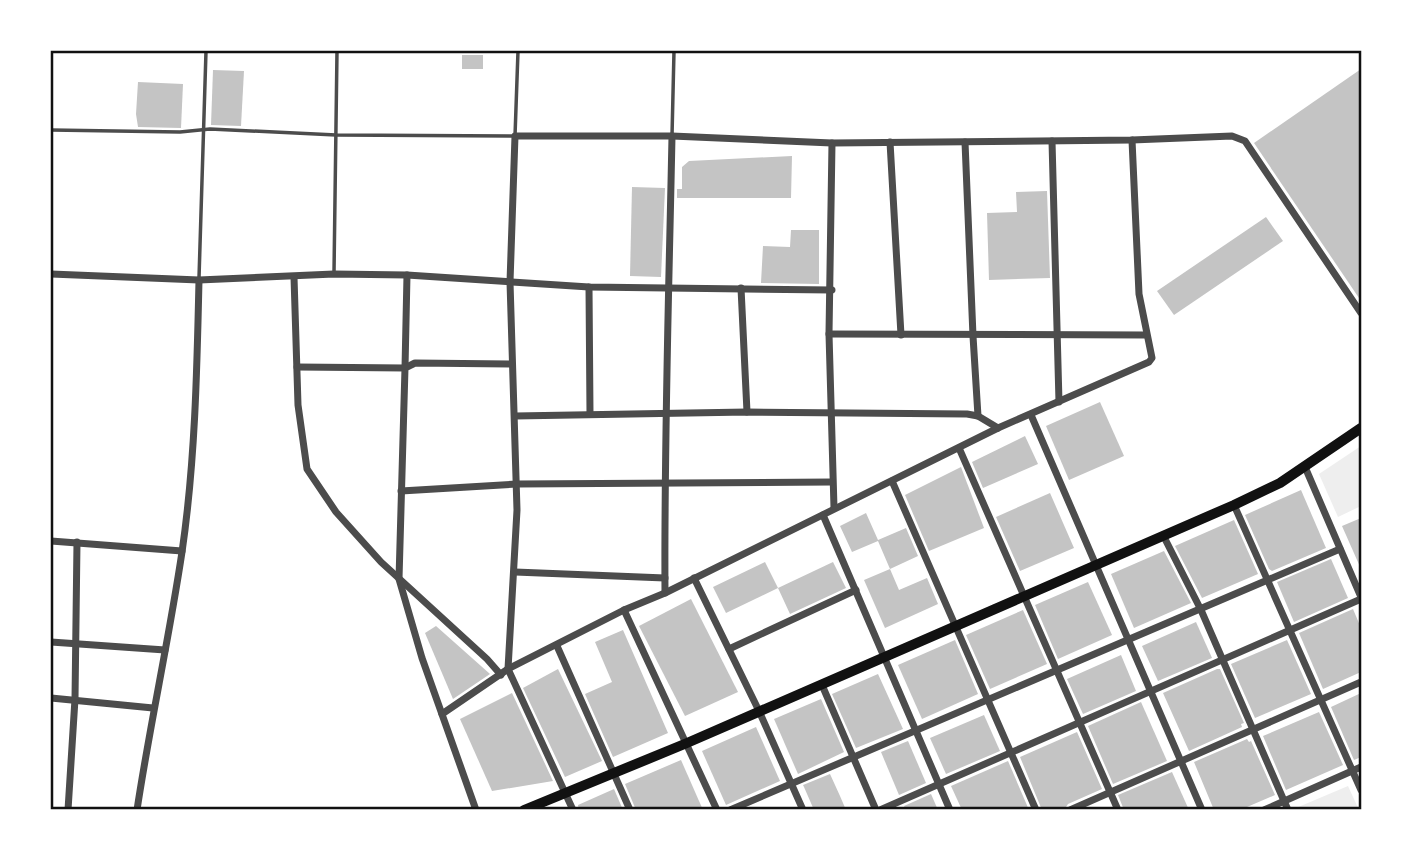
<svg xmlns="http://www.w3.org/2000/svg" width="1412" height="861" font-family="Raleway,sans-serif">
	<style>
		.green { fill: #eee }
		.building { fill: #c4c4c4 }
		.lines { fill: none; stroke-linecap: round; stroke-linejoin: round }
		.service { stroke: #4c4c4c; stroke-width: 3.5 }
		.minor { stroke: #4c4c4c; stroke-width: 7 }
		.secondary { stroke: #111; stroke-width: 10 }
		.neatline { fill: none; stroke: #111; stroke-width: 2.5 }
	</style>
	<rect width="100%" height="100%" fill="#fff"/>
	<g class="green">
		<polygon points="1361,446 1361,506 1338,517 1319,474"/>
		<polygon points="1348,786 1359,810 1296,810 1296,808"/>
	</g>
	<g class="building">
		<rect x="462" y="55" width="21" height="14"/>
		<polygon points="1361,69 1361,301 1254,143"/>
		<polygon points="213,70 244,71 241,126 211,125"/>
		<polygon points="138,82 183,84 181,128 138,127 136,114"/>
		<polygon points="792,156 791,198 677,198 677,189 682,189 682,167 689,161"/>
		<polygon points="632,187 665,188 661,277 630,276"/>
		<polygon points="1047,191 1050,278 989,280 987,213 1017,212 1016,192"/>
		<polygon points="1266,217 1283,241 1174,315 1157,291"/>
		<polygon points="791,230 819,230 819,284 761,283 763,246 790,247"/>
		<polygon points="1100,402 1124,456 1069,480 1046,426"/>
		<polygon points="1025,436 1038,464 983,488 972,462"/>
		<polygon points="961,467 984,528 929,551 905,495"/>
		<polygon points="1301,490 1326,548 1272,571 1269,569 1245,515"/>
		<polygon points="1050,493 1074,548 1020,571 996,517"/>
		<polygon points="866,513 878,540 906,528 918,556 890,569 899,590 927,578 938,604 885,628 864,580 890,569 878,541 852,552 840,526"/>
		<polygon points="1361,518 1361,569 1342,526"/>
		<polygon points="1234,520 1258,574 1202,598 1175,546"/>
		<polygon points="1164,551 1191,603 1134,628 1111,574"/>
		<polygon points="1331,559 1348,598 1294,622 1277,582"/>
		<polygon points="765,562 778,588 726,613 713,587"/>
		<polygon points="833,562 846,588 790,614 778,588"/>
		<polygon points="1088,582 1112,635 1058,659 1035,605"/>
		<polygon points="691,599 738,692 685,716 639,626"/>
		<polygon points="1353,609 1361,628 1361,672 1323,689 1299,633"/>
		<polygon points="1023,610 1047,664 990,689 966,635"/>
		<polygon points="1196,622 1212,658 1158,681 1142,646"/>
		<polygon points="436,626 490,674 453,699 425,633"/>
		<polygon points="623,630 668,733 613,757 585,694 612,682 595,642"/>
		<polygon points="955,640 978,694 922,719 898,665"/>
		<polygon points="1287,640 1311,694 1255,718 1231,664"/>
		<polygon points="1121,655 1136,691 1083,714 1067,679"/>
		<polygon points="558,669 602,761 565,777 523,688"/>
		<polygon points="1217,669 1220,669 1244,723 1241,724 1242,727 1189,751 1163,693"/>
		<polygon points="878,674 903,729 856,748 832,694"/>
		<polygon points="512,693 553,781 492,791 460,719"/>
		<polygon points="1361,693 1361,757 1354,760 1331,707"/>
		<polygon points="821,699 844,752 798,774 774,719"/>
		<polygon points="1141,702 1167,761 1113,784 1088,726"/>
		<polygon points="1319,712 1343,765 1286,790 1263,736"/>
		<polygon points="984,715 1000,751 946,774 930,738"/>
		<polygon points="756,727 780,781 726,805 702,751"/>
		<polygon points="1077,732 1102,789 1068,804 1064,810 1042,810 1020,757"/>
		<polygon points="1247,739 1249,742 1251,741 1275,795 1240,810 1214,810 1194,762"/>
		<polygon points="908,741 926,783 899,795 881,752"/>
		<polygon points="681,760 703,810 636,810 625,784"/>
		<polygon points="1008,761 1029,810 962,810 951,786"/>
		<polygon points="1172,772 1189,810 1124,810 1118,795"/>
		<polygon points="830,774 840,796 846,810 814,810 804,787 803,785"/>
		<polygon points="614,789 623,810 579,810 578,805"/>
		<polygon points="931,794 938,810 906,810 904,806"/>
	</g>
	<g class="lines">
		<g class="service">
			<polyline points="51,130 180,132 210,129 336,135 515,136 518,51"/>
			<polyline points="672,136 674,51"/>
			<polyline points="334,273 337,51"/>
			<polyline points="199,278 206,51"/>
		</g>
		<g class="minor">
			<polyline points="1052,141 1059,402"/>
			<polyline points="890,142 901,335"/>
			<polyline points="965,142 973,336 978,416"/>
			<polyline points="832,143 829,334 834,508"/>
			<polyline points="51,274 199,280 334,274 407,275 589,287 832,290"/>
			<polyline points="294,277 298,405 307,469 336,512 381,562 487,659 501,675"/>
			<polyline points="589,287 590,414"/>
			<polyline points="741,288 747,412"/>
			<polyline points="829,334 1146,335"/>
			<polyline points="297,367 405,368 407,275"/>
			<polyline points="1031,415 1202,810"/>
			<polyline points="515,416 747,412 967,414 978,416 998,428"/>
			<polyline points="959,448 1118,810"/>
			<polyline points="1305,467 1361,597"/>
			<polyline points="892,481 1036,810"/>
			<polyline points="401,491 517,484 832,482"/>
			<polyline points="1234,505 1361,790"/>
			<polyline points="823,515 950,810"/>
			<polyline points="1163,535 1201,610 1288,810"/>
			<polyline points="51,541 182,551"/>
			<polyline points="515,572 665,578"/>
			<polyline points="694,578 759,711 803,810"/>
			<path d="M665,593C664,440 669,288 672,136"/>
			<polyline points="624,610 717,810"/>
			<polyline points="51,642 165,650"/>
			<polyline points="557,646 630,810"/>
			<polyline points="729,649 856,590"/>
			<polyline points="822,685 876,810"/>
			<polyline points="51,698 153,708"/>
			<polyline points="442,714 508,669 624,610 665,593 998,428 1149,362 1152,358 1139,294 1132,140"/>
			<polyline points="68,810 75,699 77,542"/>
			<path d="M137,810C150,724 169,639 182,552C195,463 197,371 199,280"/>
			<polyline points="476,810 422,658 399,579 405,368 415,363 511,364"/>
			<polyline points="573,810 508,669 517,510 510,282 515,136 672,136 832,143 1132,140 1232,136 1245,141 1361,313"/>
			<polyline points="730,810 1340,549"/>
			<polyline points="880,810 1361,599"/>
			<polyline points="1070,810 1361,682"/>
			<polyline points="1264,810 1361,767"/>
		</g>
		<polyline class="secondary" points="524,810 687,743 1234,505 1280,483 1361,428"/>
	</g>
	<rect width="1412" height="861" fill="none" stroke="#ffffff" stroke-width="105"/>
	<rect x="52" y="52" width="1308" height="756" class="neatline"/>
</svg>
